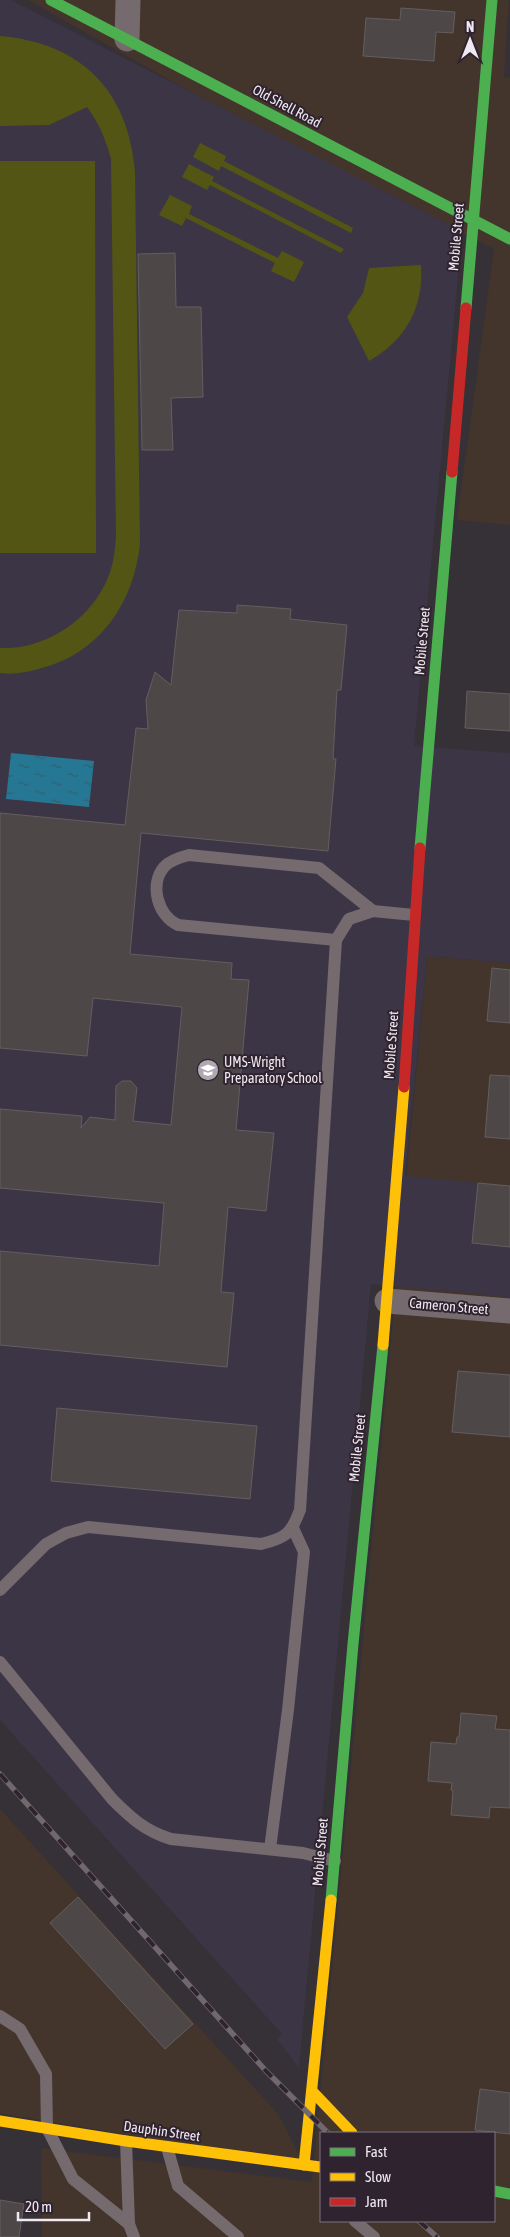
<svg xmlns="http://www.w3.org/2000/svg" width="510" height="2237" font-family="'Asap Condensed',sans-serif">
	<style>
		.commercial { fill: #43352c; fill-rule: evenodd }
		.education { fill: #3c3545 }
		.pitch { fill: #535515 }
		.water { fill: url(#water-ripples) }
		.building { fill: #4d4748; stroke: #645e5f }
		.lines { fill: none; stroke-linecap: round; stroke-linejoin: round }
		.lane { stroke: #756a6e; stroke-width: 12 }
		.street { stroke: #756a6e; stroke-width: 25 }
		.fast { stroke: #4caf50; stroke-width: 11 }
		.slow { stroke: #ffc107; stroke-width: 11 }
		.jam { stroke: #c62828; stroke-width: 11 }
		.rail-casing { stroke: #71686e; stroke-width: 5.5 }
		.rail { stroke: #2f2330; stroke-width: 4; stroke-dasharray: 11; stroke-linecap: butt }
		.labels { text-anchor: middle; stroke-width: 4; stroke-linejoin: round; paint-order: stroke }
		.street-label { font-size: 14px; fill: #f1e9f1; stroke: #2f2330 }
		.poi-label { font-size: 14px; fill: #f1e9f1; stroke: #2f2330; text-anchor: start }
	</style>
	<defs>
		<pattern id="water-ripples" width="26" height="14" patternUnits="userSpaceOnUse" patternTransform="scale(1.25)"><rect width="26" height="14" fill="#257794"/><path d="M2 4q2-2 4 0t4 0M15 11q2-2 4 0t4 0" fill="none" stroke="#365e6e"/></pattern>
	</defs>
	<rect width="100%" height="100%" fill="#363037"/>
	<g class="commercial">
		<polygon points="28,0 509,0 504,77 510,78 510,525 457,520 494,249 196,95"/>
		<path d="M427,956L510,963V2237H42L41,2148L312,2182ZM321,2133H494V2221H321Z"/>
		<polygon points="0,1809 279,2115 304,2165 0,2113"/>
	</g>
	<polygon class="education" points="0,0 11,0 452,226 461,245 414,746 510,753 510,963 427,956 405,1176 510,1186 510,1297 371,1284 299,2068 277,2039 282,2034 0,1720"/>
	<g class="pitch">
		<path d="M0,36C81,43 128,90 135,171L140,544C134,602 100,653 42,668C28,672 14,675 0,673V648C47,650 93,618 109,575C114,562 115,549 116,536L111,159C106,140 99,123 87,107L49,125L0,126Z"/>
		<polygon points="200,143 226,156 224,161 353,228 351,233 221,166 219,171 193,157"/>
		<polygon points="0,161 95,161 96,553 0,553"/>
		<polygon points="189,164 214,177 212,181 344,249 341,253 210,185 207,190 182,177"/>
		<polygon points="170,195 192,206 189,214 278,258 282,251 304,262 294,282 271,271 275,263 186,218 182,226 159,215"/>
		<path d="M421,265C424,307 406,340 369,361L347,317L363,293L369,268Z"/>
	</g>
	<polygon class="water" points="11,753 94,761 89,807 6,799"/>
	<g class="building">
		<polygon points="401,8 455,12 453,33 436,32 434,61 363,56 366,18 400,20"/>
		<polygon points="175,253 176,307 201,307 203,397 171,398 173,450 142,450 138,254"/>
		<polygon points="237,605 291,609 290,619 347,625 341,690 337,690 333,759 336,759 328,851 141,833 130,954 232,963 231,979 249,980 236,1130 274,1133 266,1211 228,1207 221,1292 234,1293 227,1367 0,1345 0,1251 159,1266 164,1203 0,1188 0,1109 82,1116 81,1128 90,1117 115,1120 116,1086 122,1081 131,1081 137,1088 133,1121 171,1125 182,1007 93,998 87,1056 0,1048 0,813 125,825 136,728 148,729 146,700 155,672 171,685 179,610 237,613"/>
		<polygon points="467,691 510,694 510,731 465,728"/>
		<polygon points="492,968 510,970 510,1023 487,1021"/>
		<polygon points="490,1075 510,1076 510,1139 485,1137"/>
		<polygon points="478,1183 510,1186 510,1247 472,1243"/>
		<polygon points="458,1371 510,1375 510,1437 452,1432"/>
		<polygon points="57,1408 257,1426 250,1499 51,1481"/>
		<polygon points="461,1713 497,1716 495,1729 510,1730 510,1808 490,1807 489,1818 451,1815 453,1791 451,1790 452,1783 428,1781 431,1742 456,1744 457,1737 459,1737"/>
		<polygon points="78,1897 193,2024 165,2049 50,1923"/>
		<polygon points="480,2089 510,2093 510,2134 475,2130"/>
		<polygon points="0,2200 24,2204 19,2237 0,2237"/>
	</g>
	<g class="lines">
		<g class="lane">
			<path d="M336,940L178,925C158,916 149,885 164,867C170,860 181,857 189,855L319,868L373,911"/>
			<path d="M0,1590L46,1544L66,1533L88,1527L261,1544C286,1538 291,1534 300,1510L336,940L349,919L373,911L414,915"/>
			<path d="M0,1662L112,1799C131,1818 145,1831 171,1839L303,1853L335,1861"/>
			<polyline points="270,1849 288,1710 304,1552 293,1528"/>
			<polyline points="0,2016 20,2029 46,2074 47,2128 73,2179 129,2224 134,2237"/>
			<polyline points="126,2141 129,2224"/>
			<polyline points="167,2147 178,2186 238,2237"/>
			<polyline points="355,2221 374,2237"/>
		</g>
		<g class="street">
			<polyline points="127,39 128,0"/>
			<polyline points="387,1301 510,1311"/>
		</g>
		<g class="fast">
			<polyline points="51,0 510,239"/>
			<polyline points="466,308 492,0"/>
			<polyline points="420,848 452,472"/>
			<polyline points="331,1900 353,1644 383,1345"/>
			<polyline points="494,2191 510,2194"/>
		</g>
		<g class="slow">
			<polyline points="383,1345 404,1087"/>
			<polyline points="312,2091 352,2133"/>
			<polyline points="0,2121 126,2141 320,2167"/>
			<polyline points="304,2165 331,1900"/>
		</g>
		<g class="jam">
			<polyline points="452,472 466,308"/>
			<polyline points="404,1087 420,848"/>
		</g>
		<g class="rail-casing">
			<g id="rail">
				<polyline points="0,1774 266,2071 328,2133"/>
				<polyline points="419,2221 437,2237"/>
			</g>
		</g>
		<use href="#rail" class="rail"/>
	</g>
	<defs>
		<g id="school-disc" transform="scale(1.125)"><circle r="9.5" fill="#b0a8b0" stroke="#2f2330"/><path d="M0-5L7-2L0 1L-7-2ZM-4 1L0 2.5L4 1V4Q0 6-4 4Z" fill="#fff"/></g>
	</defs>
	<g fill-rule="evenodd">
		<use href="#school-disc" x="208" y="1070"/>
	</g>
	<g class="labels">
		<g class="street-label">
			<text transform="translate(287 106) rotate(28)" y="5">Old Shell Road</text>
			<text transform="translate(456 237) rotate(-85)" y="5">Mobile Street</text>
			<text transform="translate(422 641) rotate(-85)" y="5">Mobile Street</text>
			<text transform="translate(391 1045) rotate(-86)" y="5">Mobile Street</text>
			<text transform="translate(449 1306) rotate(5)" y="5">Cameron Street</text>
			<text transform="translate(357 1448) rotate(-84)" y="5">Mobile Street</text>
			<text transform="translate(320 1852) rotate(-85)" y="5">Mobile Street</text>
			<text transform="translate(162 2131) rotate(8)" y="5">Dauphin Street</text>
		</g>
		<g class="poi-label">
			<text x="224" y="1067">UMS-Wright<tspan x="224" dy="16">Preparatory School</tspan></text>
		</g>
	</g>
	<rect x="320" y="2132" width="175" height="90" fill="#2f2330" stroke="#7d727d"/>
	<rect x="330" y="2148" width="25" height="8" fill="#4caf50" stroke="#7d727d"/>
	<text x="365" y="2157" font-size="15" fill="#f1e9f1">Fast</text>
	<rect x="330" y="2173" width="25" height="8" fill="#ffc107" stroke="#7d727d"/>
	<text x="365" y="2182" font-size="15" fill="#f1e9f1">Slow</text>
	<rect x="330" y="2198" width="25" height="8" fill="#c62828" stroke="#7d727d"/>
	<text x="365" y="2207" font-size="15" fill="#f1e9f1">Jam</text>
	<g transform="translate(470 40)" stroke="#2f2330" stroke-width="4" paint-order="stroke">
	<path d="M0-4L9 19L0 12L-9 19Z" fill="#f1e9f1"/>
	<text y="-8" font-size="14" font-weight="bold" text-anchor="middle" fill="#f1e9f1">N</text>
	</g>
	<path d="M18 2212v8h71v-8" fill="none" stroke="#f1e9f1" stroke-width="2.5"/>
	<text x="25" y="2212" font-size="15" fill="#f1e9f1" stroke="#2f2330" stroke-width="4" paint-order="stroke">20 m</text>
</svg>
